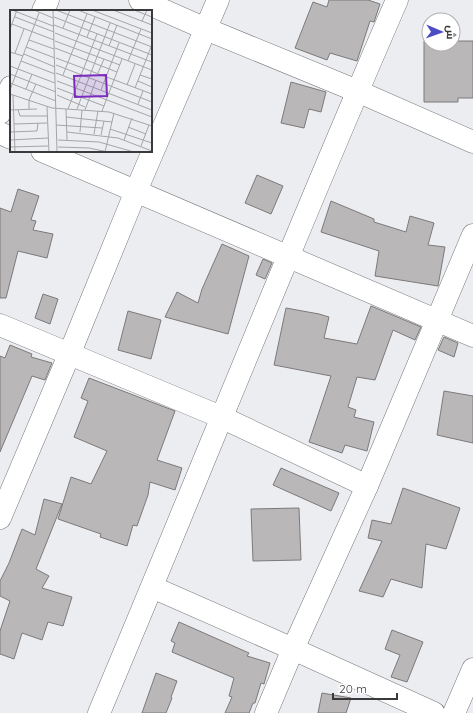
<svg xmlns="http://www.w3.org/2000/svg" width="473" height="713" font-family="Quicksand,Cairo,sans-serif">
	<style>
		.building { fill: #bab7b8; stroke: #7c797b }
		.lines { fill: none; stroke-linecap: round; stroke-linejoin: round }
		.minor-casing { stroke: #77797b; stroke-width: 23 }
		.minor { stroke: #fff; stroke-width: 22 }
		.inset-road { fill: none; stroke: #a4a5a8; stroke-width: 1 }
		.view { fill: #7b2cbf; fill-opacity: 0.15; stroke: #7b2cbf; stroke-width: 2 }
		.inset-edge { fill: none; stroke: #3a3a3b; stroke-width: 2 }
	</style>
	<rect width="100%" height="100%" fill="#ebedf0"/>
	<g class="building">
		<polygon points="329,0 368,0 380,4 374,22 370,21 357,61 330,53 327,60 295,48 313,2 327,7"/>
		<polygon points="424,41 429,41 429,44 453,44 453,41 473,41 473,98 458,98 458,102 424,102"/>
		<polygon points="291,82 326,92 321,112 309,109 304,128 281,123"/>
		<polygon points="257,175 283,186 271,214 245,203"/>
		<polygon points="18,189 39,196 31,220 36,221 33,230 53,234 47,258 18,251 6,298 0,298 0,208 11,212"/>
		<polygon points="331,201 374,219 374,222 406,232 410,216 434,223 428,245 445,247 438,286 375,276 379,251 321,232"/>
		<polygon points="222,244 249,256 228,334 165,317 177,292 198,303 202,289"/>
		<polygon points="263,259 272,263 265,279 256,275"/>
		<polygon points="43,294 58,299 50,324 35,318"/>
		<polygon points="371,306 421,327 415,340 393,330 375,380 357,377 348,407 356,410 354,417 374,422 367,451 345,445 342,453 309,442 331,376 274,365 286,308 319,314 329,317 324,338 357,344"/>
		<polygon points="128,311 161,320 151,359 118,350"/>
		<polygon points="444,337 458,343 454,357 438,350"/>
		<polygon points="10,345 32,354 31,357 52,363 45,380 32,376 0,452 0,356 5,358"/>
		<polygon points="89,378 175,411 157,460 182,468 175,490 150,482 148,495 137,526 133,525 127,546 100,537 101,534 58,519 71,477 91,484 107,451 74,437 88,401 81,398"/>
		<polygon points="444,391 473,396 473,443 437,435"/>
		<polygon points="281,468 339,493 331,511 273,485"/>
		<polygon points="403,488 460,508 446,549 426,544 422,588 391,579 383,597 359,591 382,541 368,538 372,520 391,524"/>
		<polygon points="44,499 62,504 36,569 49,576 42,588 72,597 63,626 48,622 42,640 22,633 14,659 0,654 0,631 10,601 0,596 0,581 9,563 22,529 35,535"/>
		<polygon points="299,508 301,560 253,561 251,509"/>
		<polygon points="179,622 249,653 247,656 270,663 264,684 261,683 255,703 253,703 249,713 225,713 232,697 229,696 234,678 172,652 175,643 171,641"/>
		<polygon points="392,630 423,642 407,682 391,677 400,655 385,649"/>
		<polygon points="156,673 177,681 171,697 172,698 166,713 142,713"/>
		<polygon points="322,693 351,698 346,713 318,713"/>
	</g>
	<g class="lines">
		<g class="minor-casing">
			<g id="minor">
				<polyline points="140,0 206,29 357,91 473,142"/>
				<polyline points="43,11 48,0"/>
				<polyline points="0,113 11,87"/>
				<polyline points="0,133 11,138"/>
				<polyline points="42,151 473,336"/>
				<polyline points="0,325 221,417 367,486"/>
				<polyline points="0,518 69,355 136,191 218,0"/>
				<polyline points="152,587 293,649 434,713"/>
				<path d="M99,713C199,476 294,236 397,0"/>
				<polyline points="266,713 293,649 367,486 473,235"/>
				<polyline points="454,713 473,669"/>
			</g>
		</g>
		<use href="#minor" class="minor"/>
	</g>
	<g transform="translate(10 10)">
		<rect width="142" height="142" fill="#ebedf0"/>
		<path class="inset-road" d="M2,0L43,16M24,0L43,8M43,0L47,142M46,0L142,37M68,0L142,29M82,0L142,23M103,0L142,15M124,0L142,7M5,7L44,22M44,7L142,45M132,11L137,0M2,14L44,30M44,15L142,52M53,18L60,0M0,19L7,0M45,23L142,60M77,27L85,7M19,30L44,39M45,31L110,55M99,36L107,15M16,37L45,48M45,38L107,62M0,42L13,46M5,43L14,19M14,44L45,57M46,48L142,84M11,51L45,64M118,51L131,19M46,55L142,92M0,56L45,73M46,63L142,100M88,63L94,49M0,64L46,82M53,65L77,4M130,65L142,69M47,71L142,107M128,71L142,77M0,73L46,91M117,75L125,54M47,78L94,96M125,78L141,37M16,79L22,64M0,80L29,3M91,80L109,33M0,84L42,98L99,102L142,116M3,85L5,142M47,85L75,97M128,94L133,81M37,97L39,142M19,99V90L26,74M56,99L57,130M58,99L87,24M67,99L100,13M0,100L27,99M8,100L10,106H37M75,100L86,70M92,101L112,49M56,107L102,112M4,114L37,113M46,115L92,118M118,117L136,124M100,119L142,133M0,122L27,121L28,113M57,122L108,128L142,141M70,122L72,100M84,124L88,101M91,125L94,111M0,130L38,128M48,130L89,132L124,142M114,130L122,108M131,136L139,115M0,137L38,136M48,137L79,138L98,142M95,142L104,103"/>
		<path class="view" d="M96,65L97,86L65,87L64,66Z"/>
		<rect width="142" height="142" class="inset-edge"/>
	</g>
	<g transform="translate(441 32) rotate(92)"><circle r="19" fill="#ffffff" stroke="#b0b0b1"/>
	<path d="M0-3L7 15L0 10L-7 15Z" fill="#4d4dc3"/>
	<text y="-6" font-size="11" font-weight="bold" text-anchor="middle" fill="#3a3a3b">ش</text>
	</g>
	<path d="M333 693v6h64v-6" fill="none" stroke="#3a3a3b" stroke-width="2"/>
	<text x="339" y="693" font-size="12" fill="#3a3a3b" stroke="#ffffff" stroke-width="3" paint-order="stroke">20 m</text>
</svg>
